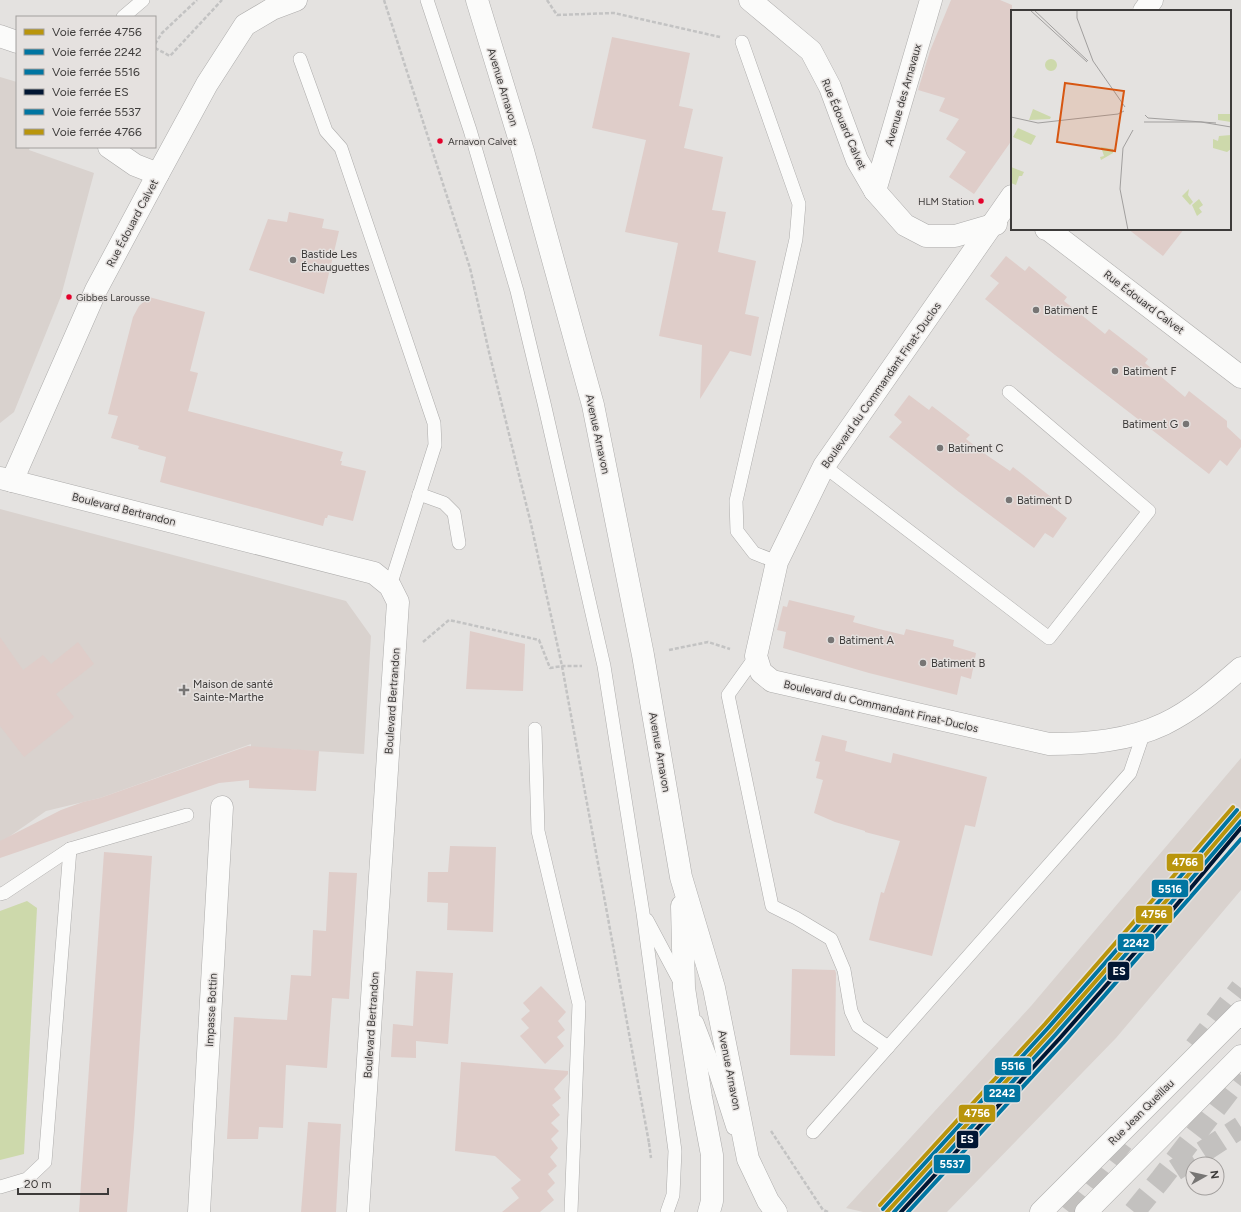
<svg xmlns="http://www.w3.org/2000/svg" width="1241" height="1212" font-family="Figtree,sans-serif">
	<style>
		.built { fill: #d9d2ce }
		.green { fill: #cdd9ab }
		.building { fill: #dfcdc9 }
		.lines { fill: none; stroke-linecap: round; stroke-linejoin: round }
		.motorway-tunnel { stroke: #c3c1bf; stroke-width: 22; stroke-dasharray: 22 11; stroke-linecap: butt }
		.service-casing { stroke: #adacab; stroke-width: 14 }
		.minor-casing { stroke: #adacab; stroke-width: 23 }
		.secondary-casing { stroke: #adacab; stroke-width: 23 }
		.path { stroke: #c3c3c3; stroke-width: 2.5; stroke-dasharray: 4 2; stroke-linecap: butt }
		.service { stroke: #fbfbfa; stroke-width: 13 }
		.minor { stroke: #fbfbfa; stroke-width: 22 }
		.secondary { stroke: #fbfbfa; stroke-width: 22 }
		.rail-1-casing { stroke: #e5e1df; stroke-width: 7 }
		.rail-2-casing { stroke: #e5e1df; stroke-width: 7 }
		.rail-3-casing { stroke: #e5e1df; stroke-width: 7 }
		.rail-4-casing { stroke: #e5e1df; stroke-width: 7 }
		.rail-5-casing { stroke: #e5e1df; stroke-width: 7 }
		.rail-6-casing { stroke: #e5e1df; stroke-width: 7 }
		.rail-1 { stroke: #b9950c; stroke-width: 4 }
		.rail-2 { stroke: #0075a1; stroke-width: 4 }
		.rail-3 { stroke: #0075a1; stroke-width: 4 }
		.rail-4 { stroke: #011633; stroke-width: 4 }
		.rail-5 { stroke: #0075a1; stroke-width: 4 }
		.rail-6 { stroke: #b9950c; stroke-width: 4 }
		.bus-dot { fill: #e4002b; stroke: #e5e1df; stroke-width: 1.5 }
		.poi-dot { fill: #777574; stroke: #e5e1df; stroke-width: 1.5 }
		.labels { text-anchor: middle; stroke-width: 3; stroke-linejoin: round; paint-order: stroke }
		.bus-label { font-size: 10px; fill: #3d3b3a; stroke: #e5e1df; text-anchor: start }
		.street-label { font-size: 11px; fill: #3d3b3a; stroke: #e5e1df }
		.poi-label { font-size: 11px; fill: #3d3b3a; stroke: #e5e1df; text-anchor: start }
		.inset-road { fill: none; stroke: #a19f9e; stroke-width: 1 }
		.view { fill: #d75611; fill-opacity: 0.15; stroke: #d75611; stroke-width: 2 }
		.inset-edge { fill: none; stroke: #3d3b3a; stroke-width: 2 }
		.line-badge { stroke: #e5e1df; stroke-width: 1.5 }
		.badge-label { font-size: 11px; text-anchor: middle; font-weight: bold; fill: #fff }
	</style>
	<rect width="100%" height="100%" fill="#e4e2e0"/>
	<g class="built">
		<polygon points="0,77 17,82 17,147 30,147 29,150 94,173 61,296 14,412 0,423"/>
		<polygon points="0,509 346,601 371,636 364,754 251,747 251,744 100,798 46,811 0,843"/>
		<polygon points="1241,758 1241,890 1116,1038 947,1212 863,1212 846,1208 1031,1006"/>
	</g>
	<polygon class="green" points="27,901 37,908 24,1154 0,1160 0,911"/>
	<g class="building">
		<polygon points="951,0 1000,0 1012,5 1012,140 974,194 949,177 966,152 946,139 959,119 939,111 945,98 918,90 930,51"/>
		<polygon points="612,37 690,53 679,106 693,109 684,148 723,157 712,210 726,212 718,252 756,261 745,314 759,317 751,356 730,351 700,399 702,345 659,336 678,243 625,232 646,140 592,128"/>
		<polygon points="289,212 324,219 322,228 339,231 324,294 249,270 268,219 287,222"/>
		<polygon points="1128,229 1184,229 1163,256"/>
		<polygon points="1006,256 1025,271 1029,266 1067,297 1064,301 1084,317 1105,334 1109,329 1148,359 1145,363 1185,397 1189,391 1227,421 1227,427 1241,440 1241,447 1227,466 1220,460 1209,474 1055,355 985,299 999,283 990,276"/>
		<polygon points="149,297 205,312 190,371 198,373 188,411 343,452 340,461 342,461 341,465 366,471 353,521 328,515 327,518 325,518 323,526 160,482 166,457 138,449 139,446 111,438 118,416 108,414 133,317 139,306"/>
		<polygon points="909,395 929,410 932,406 970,435 966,439 988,456 1010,471 1013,467 1051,497 1047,502 1067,518 1053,538 1045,533 1034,548 959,492 889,437 902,422 894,415"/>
		<polygon points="789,600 855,616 853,622 879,629 904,635 906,629 954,640 953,646 976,653 971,679 961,676 957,695 869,673 783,648 786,632 777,630 783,606 787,607"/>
		<polygon points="470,631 525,644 523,691 466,689"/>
		<polygon points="0,637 23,670 43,655 51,664 78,642 94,664 56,694 74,717 24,757 0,726"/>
		<polygon points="822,735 847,741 845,751 891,763 893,753 987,777 975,827 965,825 932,956 869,940 881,892 884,893 900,841 865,832 865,831 835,822 814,813 823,780 816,778 820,762 815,761"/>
		<polygon points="248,746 319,751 316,791 249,788 249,780 219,783 0,858 0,841 61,810 83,802 100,798"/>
		<polygon points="450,846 496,847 493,932 447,930 448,903 427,902 428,872 448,872"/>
		<polygon points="104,852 152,856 134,1128 127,1212 79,1212"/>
		<polygon points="329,872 357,873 349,999 332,998 327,1068 286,1065 283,1128 259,1127 258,1139 227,1139 234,1017 287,1020 291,975 311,976 313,930 326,931"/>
		<polygon points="792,969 835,970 836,973 835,1056 790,1055"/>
		<polygon points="416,971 453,973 448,1044 416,1041 416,1058 391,1057 393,1024 413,1026"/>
		<polygon points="541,986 566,1012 558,1021 565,1030 557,1037 564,1046 545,1064 520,1036 529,1028 521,1019 530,1011 523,1003"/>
		<polygon points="461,1062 568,1071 568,1074 554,1089 561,1098 552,1105 560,1115 551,1123 559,1131 551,1139 558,1148 550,1157 557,1166 548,1174 555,1183 547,1191 554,1200 540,1212 502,1212 519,1198 511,1188 521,1180 495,1156 455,1151"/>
		<polygon points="308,1122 341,1124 336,1212 301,1212"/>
	</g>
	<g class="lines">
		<g class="motorway-tunnel">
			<polyline points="1195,1047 1241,988"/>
			<polyline points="1175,1170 1241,1127"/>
			<polyline points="1069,1212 1128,1135"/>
			<polyline points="1134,1212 1161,1179 1241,1075"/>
		</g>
		<g class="service-casing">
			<g id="service">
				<polyline points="427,0 470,130 517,291 544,403 604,666 643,913 675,1151 673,1195 667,1212"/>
				<polyline points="123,17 143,0"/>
				<polyline points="742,42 799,204 796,239 736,501 737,531 754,553 777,562"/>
				<polyline points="300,59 326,131 341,148 434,423 435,445 390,586"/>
				<polyline points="824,466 1049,638 1149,511 1009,392"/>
				<polyline points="419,494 444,503 454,513 459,543"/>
				<polyline points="756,656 728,695 772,906 796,918 831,939 844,970 851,1011 858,1026 888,1047"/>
				<polyline points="535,729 538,831 579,1004 571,1212"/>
				<polyline points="0,894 4,893 70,849 187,815"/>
				<polyline points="647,920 680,982"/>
				<polyline points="697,1022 710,1056 733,1128"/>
				<polyline points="813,1132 1130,773 1144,732"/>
				<polyline points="0,1187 27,1179 45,1162 70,849"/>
			</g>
		</g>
		<g class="minor-casing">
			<g id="minor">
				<polyline points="750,0 811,51 830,87 857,160 875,191 905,225 926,236 955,236 996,224"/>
				<polyline points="1144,11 1152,0"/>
				<polyline points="0,36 17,42"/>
				<polyline points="109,147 135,165 158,174"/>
				<polyline points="875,191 931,0"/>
				<path d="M1012,196L824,466L777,562L756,656L761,672L772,681L1049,744C1087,744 1128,741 1164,724C1193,710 1217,689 1241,668"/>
				<polyline points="1046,229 1049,230 1241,377"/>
				<polyline points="0,478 374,573 390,586 398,602 358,1212"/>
				<polyline points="12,481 96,290 158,174 207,84 245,25 272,9 296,0"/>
				<polyline points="199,1212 222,807"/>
			</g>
		</g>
		<g class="secondary-casing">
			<g id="secondary">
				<polyline points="477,0 523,151 593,405 643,655 681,877 714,988 748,1159 768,1201 776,1212"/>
				<polyline points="682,906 684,988 701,1097 712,1155 712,1201 709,1212"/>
				<polyline points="1041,1212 1241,1012"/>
				<polyline points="1086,1212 1241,1056"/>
			</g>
		</g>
		<g class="path">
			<polyline points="384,0 470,268 489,352 531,524 562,666 649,1143"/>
			<polyline points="547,0 557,15 614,13 720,37"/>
			<polyline points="155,44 162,33 197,0"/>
			<polyline points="155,48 170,56 222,0"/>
			<polyline points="423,642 449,620 539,640 550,668 562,666 582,666"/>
			<polyline points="669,650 708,642 730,649"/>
			<polyline points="771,1131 823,1210 828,1212"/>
			<polyline points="649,1143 651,1158"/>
		</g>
		<use href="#service" class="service"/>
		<use href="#minor" class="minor"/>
		<use href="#secondary" class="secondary"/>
		<g class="rail-1-casing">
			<polyline id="rail-1" points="887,1212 1052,1031 1166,901 1241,813"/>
		</g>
		<g class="rail-2-casing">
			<polyline id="rail-2" points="894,1212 1056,1034 1170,904 1241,821"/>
		</g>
		<g class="rail-3-casing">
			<polyline id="rail-3" points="883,1209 1048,1028 1162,898 1237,810"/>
		</g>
		<g class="rail-4-casing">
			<polyline id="rail-4" points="901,1212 1060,1038 1174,908 1241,828"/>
		</g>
		<g class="rail-5-casing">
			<polyline id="rail-5" points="908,1212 1064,1042 1241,839"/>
		</g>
		<g class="rail-6-casing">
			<polyline id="rail-6" points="880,1205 1045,1024 1158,894 1233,807"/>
		</g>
		<use href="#rail-1" class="rail-1"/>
		<use href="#rail-2" class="rail-2"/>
		<use href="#rail-3" class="rail-3"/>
		<use href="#rail-4" class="rail-4"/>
		<use href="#rail-5" class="rail-5"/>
		<use href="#rail-6" class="rail-6"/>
	</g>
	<g class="bus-dot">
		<circle cx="440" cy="141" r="3.5"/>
		<circle cx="981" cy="201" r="3.5"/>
		<circle cx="69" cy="297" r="3.5"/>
	</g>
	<g class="poi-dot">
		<circle cx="293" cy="260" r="4"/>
		<circle cx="1036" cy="310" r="4"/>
		<circle cx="1115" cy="371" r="4"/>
		<circle cx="1186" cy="424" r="4"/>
		<circle cx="940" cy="448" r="4"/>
		<circle cx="1009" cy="500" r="4"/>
		<circle cx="831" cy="640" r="4"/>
		<circle cx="923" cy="663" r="4"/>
		<path d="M182 684h4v4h4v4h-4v4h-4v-4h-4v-4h4z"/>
	</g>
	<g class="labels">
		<g class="bus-label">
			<text x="448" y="145">Arnavon Calvet</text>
			<text x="974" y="205" text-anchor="end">HLM Station</text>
			<text x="76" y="301">Gibbes Larousse</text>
		</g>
		<g class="street-label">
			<text transform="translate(503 87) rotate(73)" y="4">Avenue Arnavon</text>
			<text transform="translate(903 95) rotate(-74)" y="4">Avenue des Arnavaux</text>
			<text transform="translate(844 124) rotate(67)" y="4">Rue Édouard Calvet</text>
			<text transform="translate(132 223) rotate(-62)" y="4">Rue Édouard Calvet</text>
			<text transform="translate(1144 302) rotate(37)" y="4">Rue Édouard Calvet</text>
			<text transform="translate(881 385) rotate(-55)" y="4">Boulevard du Commandant Finat-Duclos</text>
			<text transform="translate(598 434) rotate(78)" y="4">Avenue Arnavon</text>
			<text transform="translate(124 509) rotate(14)" y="4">Boulevard Bertrandon</text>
			<text transform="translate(392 701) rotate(-86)" y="4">Boulevard Bertrandon</text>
			<text transform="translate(881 706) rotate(13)" y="4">Boulevard du Commandant Finat-Duclos</text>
			<text transform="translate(660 752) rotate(80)" y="4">Avenue Arnavon</text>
			<text transform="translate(211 1010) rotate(-87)" y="4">Impasse Bottin</text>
			<text transform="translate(371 1025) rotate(-86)" y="4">Boulevard Bertrandon</text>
			<text transform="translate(730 1070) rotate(79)" y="4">Avenue Arnavon</text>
			<text transform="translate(1141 1112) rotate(-45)" y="4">Rue Jean Queillau</text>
		</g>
		<g class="poi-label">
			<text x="301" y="258">Bastide Les<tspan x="301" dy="13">Échauguettes</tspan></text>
			<text x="1044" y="314">Batiment E</text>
			<text x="1123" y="375">Batiment F</text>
			<text x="1178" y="428" text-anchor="end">Batiment G</text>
			<text x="948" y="452">Batiment C</text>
			<text x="1017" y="504">Batiment D</text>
			<text x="839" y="644">Batiment A</text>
			<text x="931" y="667">Batiment B</text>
			<text x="193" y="688">Maison de santé<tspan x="193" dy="13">Sainte-Marthe</tspan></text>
		</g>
	</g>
	<g transform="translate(1011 10)">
		<rect width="220" height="220" fill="#e4e2e0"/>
		<path d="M34 55a6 6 0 1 1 12 0a6 6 0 1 1-12 0ZM22,99L40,107L39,109L18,110ZM207,104H220V112L207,110ZM7,118L25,126L20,135L2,127ZM220,125V139L216,142L202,138V129L207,131L208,126ZM90,137L102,139V143L90,150L89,147L93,146ZM0,157L13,162L11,166H8L5,175L0,173ZM178,179L177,185L182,192L179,195L171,186ZM188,189L192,195L188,198L191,202L186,206L181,195Z" fill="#cdd9ab"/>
		<path class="inset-road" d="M19,0L76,52M23,0L77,51M66,0V8L82,51L114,97M134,105L137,108L205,113M0,107L27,113L107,104L113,101M133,112H190L220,117M117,220L109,179L112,138L122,120"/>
		<path class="view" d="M54,73L113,81L104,141L46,132Z"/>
		<rect width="220" height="220" class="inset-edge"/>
	</g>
	<g class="line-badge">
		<rect x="1166" y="853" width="38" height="19" rx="4" fill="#b9950c"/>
		<rect x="1151" y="879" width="38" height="19" rx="4" fill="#0075a1"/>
		<rect x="1135" y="905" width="38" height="19" rx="4" fill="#b9950c"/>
		<rect x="1117" y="933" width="38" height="19" rx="4" fill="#0075a1"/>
		<rect x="1107" y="961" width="23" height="20" rx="4" fill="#011633"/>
		<rect x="994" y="1057" width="38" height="19" rx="4" fill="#0075a1"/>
		<rect x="983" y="1084" width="38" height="19" rx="4" fill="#0075a1"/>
		<rect x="958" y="1104" width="38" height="19" rx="4" fill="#b9950c"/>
		<rect x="956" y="1130" width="23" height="19" rx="4" fill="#011633"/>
		<rect x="933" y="1154" width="38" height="20" rx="4" fill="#0075a1"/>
	</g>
	<g class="badge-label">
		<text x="1185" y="866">4766</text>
		<text x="1170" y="893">5516</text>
		<text x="1154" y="918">4756</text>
		<text x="1136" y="947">2242</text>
		<text x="1119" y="975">ES</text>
		<text x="1013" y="1070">5516</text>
		<text x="1002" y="1097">2242</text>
		<text x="977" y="1117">4756</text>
		<text x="967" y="1143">ES</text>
		<text x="952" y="1168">5537</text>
	</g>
	<rect x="16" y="16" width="140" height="132" fill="#e5e1df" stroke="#a29f9d"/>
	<rect x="24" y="29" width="20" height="6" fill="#b9950c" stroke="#a29f9d"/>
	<text x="52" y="36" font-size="12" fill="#3d3b3a">Voie ferrée 4756</text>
	<rect x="24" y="49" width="20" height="6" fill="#0075a1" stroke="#a29f9d"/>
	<text x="52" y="56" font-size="12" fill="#3d3b3a">Voie ferrée 2242</text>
	<rect x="24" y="69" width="20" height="6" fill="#0075a1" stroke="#a29f9d"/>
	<text x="52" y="76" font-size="12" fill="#3d3b3a">Voie ferrée 5516</text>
	<rect x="24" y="89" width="20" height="6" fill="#011633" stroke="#a29f9d"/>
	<text x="52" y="96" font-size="12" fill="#3d3b3a">Voie ferrée ES</text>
	<rect x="24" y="109" width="20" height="6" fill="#0075a1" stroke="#a29f9d"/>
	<text x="52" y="116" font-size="12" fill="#3d3b3a">Voie ferrée 5537</text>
	<rect x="24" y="129" width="20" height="6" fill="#b9950c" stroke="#a29f9d"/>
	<text x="52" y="136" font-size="12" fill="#3d3b3a">Voie ferrée 4766</text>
	<g transform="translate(1205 1176) rotate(82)"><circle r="19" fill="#e5e1df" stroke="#a29f9d"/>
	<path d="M0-3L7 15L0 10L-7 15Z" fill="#777574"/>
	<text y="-6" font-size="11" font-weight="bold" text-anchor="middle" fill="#3d3b3a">N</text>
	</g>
	<path d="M18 1188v6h90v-6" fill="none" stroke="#3d3b3a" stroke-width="2"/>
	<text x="24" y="1188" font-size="12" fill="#3d3b3a" stroke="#e5e1df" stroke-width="3" paint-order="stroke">20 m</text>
</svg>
